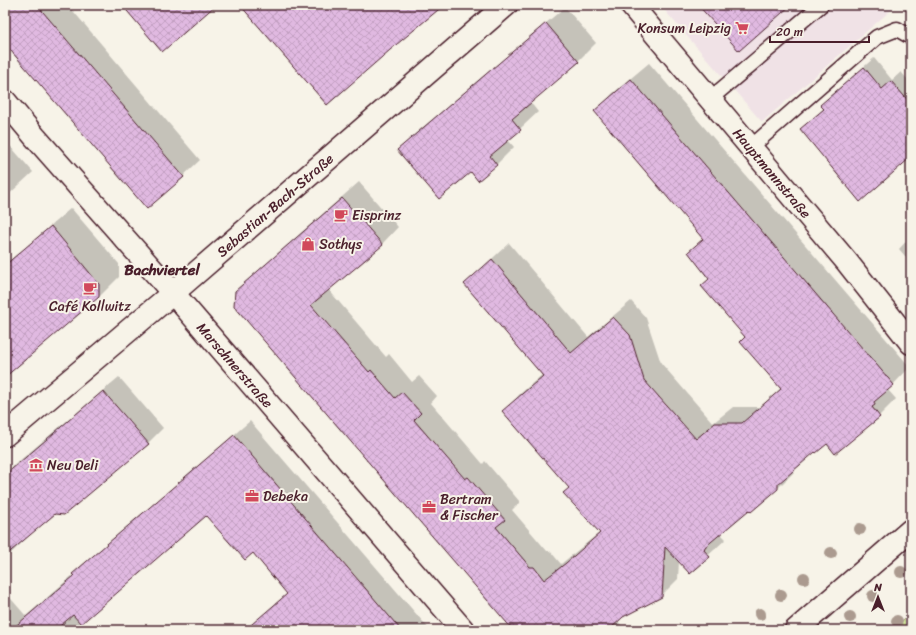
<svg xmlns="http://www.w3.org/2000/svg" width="916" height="635" font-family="Sriracha,sans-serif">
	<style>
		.built { fill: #f0e2e6 }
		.grass { fill: url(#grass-tufts); stroke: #8d8364 }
		.shadow { fill: #0003 }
		.building { fill: url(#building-cross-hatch); stroke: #4a1f2b }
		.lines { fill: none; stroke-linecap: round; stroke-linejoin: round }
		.service-casing { stroke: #4a1f2b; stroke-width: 17 }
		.minor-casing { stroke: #4a1f2b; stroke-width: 25 }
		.secondary-casing { stroke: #4a1f2b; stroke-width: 25 }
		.service { stroke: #f7f3e8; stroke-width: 14 }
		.minor { stroke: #f7f3e8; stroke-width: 22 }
		.secondary { stroke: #f7f3e8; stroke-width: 22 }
		.tree { fill: #ab9a8f }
		.labels { text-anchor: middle; stroke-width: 4; stroke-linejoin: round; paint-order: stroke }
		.poi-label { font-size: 14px; fill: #4a1f2b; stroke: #f7f3e8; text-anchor: start }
		.street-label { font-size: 14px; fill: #4a1f2b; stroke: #f7f3e8 }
		.neighbourhood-label { font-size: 15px; font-weight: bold; fill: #4a1f2b; stroke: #f7f3e8 }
	</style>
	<defs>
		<pattern id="grass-tufts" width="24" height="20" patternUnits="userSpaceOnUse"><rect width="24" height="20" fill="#d0e79c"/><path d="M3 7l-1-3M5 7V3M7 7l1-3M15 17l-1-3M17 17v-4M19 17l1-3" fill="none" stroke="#b4c687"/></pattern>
		<pattern id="building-cross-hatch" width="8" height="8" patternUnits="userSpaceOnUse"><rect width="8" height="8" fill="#e0b9e1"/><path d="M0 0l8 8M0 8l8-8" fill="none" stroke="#c29fc1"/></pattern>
	</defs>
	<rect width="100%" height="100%" fill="#f7f3e8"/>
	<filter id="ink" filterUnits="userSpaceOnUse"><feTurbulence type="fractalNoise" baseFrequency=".025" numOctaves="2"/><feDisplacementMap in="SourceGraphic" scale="8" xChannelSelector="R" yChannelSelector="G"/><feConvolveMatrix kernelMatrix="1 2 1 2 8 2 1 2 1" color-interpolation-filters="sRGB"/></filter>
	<g filter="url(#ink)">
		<polygon class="built" points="660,5 897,5 762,122"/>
		<polygon class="grass" points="911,613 911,630 892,630"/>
		<g class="shadow">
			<polygon points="5,5 68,5 200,160 183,176 147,208 5,42"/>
			<polygon points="901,5 911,5 911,16"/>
			<polygon points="565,7 596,43 578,61 530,102 538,112 508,140 514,147 497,164 478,180 471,171 398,150 416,133"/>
			<polygon points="874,58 892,80 901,72 911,83 911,156 801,129 824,108 821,105 831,95"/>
			<polygon points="649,63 910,367 888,390 896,399 879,416 835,453 827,443 815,450 794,469 794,472 777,489 749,508 720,533 726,539 690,572 679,561 678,579 661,596 623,616 618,621 624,629 624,630 514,630 236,292 253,275 359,182 398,227 382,244 328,289 386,357 389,354 412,382 419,376 437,396 431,403 483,464 485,461 520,502 512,510 547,551 550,551 561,564 600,532 570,488 504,411 520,394 543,374 465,284 509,243 588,337 631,301 646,318 661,363 713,423 733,407 760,407 781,388 746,337 710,279 689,252 703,238 596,111 612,94"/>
			<polygon points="5,140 33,172 5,198"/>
			<polygon points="71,208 119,264 119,277 99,297 5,376 5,265"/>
			<polygon points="911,236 911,263 899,249"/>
			<polygon points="119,377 163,428 148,443 64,514 55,513 33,531 32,533 5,559 5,473"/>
			<polygon points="250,421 430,630 245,630 288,593 253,551 206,514 74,629 75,630 5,630 5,592 26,616 74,574 89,559"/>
		</g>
		<g class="building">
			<polygon points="5,5 37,5 184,177 147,209 5,44"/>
			<polygon points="122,5 216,5 162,52"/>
			<polygon points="240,5 444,5 390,50 327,105"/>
			<polygon points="698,5 791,5 739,51"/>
			<polygon points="546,23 579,62 512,119 521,130 490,156 497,165 478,181 471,172 439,199 397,150"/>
			<polygon points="864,67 882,89 891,81 911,104 911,157 860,202 800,129 824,109 820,105"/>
			<polygon points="631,79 894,385 874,402 875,405 872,407 880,417 835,454 827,444 816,453 815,452 778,484 778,489 751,512 749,510 705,547 704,550 710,557 690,574 665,547 662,597 623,617 609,630 513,630 234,306 235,291 342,198 383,245 311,305 369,372 371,370 395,398 402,392 421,413 414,420 465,479 468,477 505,520 496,527 530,567 534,567 544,580 566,563 600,533 563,493 569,488 502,411 543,376 464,284 492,259 571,353 613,317 630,335 644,380 696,439 715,423 742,423 781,389 740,342 745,337 701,286 709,279 688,252 703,239 594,111"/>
			<polygon points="51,226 99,284 99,297 5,377 5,265"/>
			<polygon points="103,391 149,444 64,515 55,514 5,556 5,475"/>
			<polygon points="234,435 401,630 245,630 287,594 253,553 245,560 206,516 81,624 73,615 55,630 11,630 74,576 72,574"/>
		</g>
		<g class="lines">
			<g class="service-casing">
				<g id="service">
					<polyline points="710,99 821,5"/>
					<polyline points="751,147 877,37 897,29 911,37"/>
				</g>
			</g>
			<g class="minor-casing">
				<g id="minor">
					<polyline points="631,5 847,262 911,343"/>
					<polyline points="5,435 173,293 506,5"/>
					<polyline points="796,630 911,530"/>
				</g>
			</g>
			<g class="secondary-casing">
				<polyline id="secondary" points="5,101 35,137 173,293 463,630"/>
			</g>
			<use href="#service" class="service"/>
			<use href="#minor" class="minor"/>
			<use href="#secondary" class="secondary"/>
		</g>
		<g class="tree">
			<circle cx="860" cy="529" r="6"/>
			<circle cx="831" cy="553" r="6"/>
			<circle cx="901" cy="572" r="6"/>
			<circle cx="804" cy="578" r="6"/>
			<circle cx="781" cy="595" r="6"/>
			<circle cx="873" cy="596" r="6"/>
			<circle cx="760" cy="614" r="6"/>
			<circle cx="850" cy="617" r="6"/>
			<circle cx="897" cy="621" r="6"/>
		</g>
	</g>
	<defs>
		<g id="supermarket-bare" transform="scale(1.08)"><path d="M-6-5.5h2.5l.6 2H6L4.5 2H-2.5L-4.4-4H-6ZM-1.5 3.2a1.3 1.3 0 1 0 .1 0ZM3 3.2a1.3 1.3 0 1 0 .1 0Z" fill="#d1495b" stroke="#f7f3e8" stroke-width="2.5" paint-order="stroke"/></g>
		<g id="cafe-bare" transform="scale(1.08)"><path d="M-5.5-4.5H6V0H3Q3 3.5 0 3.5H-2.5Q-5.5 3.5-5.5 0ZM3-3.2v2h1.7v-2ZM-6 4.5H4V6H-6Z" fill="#d1495b" stroke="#f7f3e8" stroke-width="2.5" paint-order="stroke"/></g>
		<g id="shop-bare" transform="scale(1.08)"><path d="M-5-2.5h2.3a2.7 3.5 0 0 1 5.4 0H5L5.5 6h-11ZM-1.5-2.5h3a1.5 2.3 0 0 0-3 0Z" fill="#d1495b" stroke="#f7f3e8" stroke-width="2.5" paint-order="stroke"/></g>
		<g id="museum-bare" transform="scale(1.08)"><path d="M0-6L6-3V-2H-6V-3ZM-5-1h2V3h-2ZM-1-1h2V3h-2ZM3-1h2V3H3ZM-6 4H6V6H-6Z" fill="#d1495b" stroke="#f7f3e8" stroke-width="2.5" paint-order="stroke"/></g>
		<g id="office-bare" transform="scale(1.08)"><path d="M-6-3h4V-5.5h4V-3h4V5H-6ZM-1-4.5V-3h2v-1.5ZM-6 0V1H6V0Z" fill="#d1495b" stroke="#f7f3e8" stroke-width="2.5" paint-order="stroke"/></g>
	</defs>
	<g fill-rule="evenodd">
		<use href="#supermarket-bare" x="742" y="28"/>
		<use href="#cafe-bare" x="341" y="215"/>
		<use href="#shop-bare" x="308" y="244"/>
		<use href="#cafe-bare" x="90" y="288"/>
		<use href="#museum-bare" x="36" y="465"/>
		<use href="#office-bare" x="252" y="496"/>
		<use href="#office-bare" x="429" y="507"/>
	</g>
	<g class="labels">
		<g class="poi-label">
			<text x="731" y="33" text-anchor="end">Konsum Leipzig</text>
			<text x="352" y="220">Eisprinz</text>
			<text x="319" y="249">Sothys</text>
			<text x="90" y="311" text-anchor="middle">Café Kollwitz</text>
			<text x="47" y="470">Neu Deli</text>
			<text x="263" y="501">Debeka</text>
			<text x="440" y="504">Bertram<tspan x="440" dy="16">&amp; Fischer</tspan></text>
		</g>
		<g class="street-label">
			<text transform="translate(772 173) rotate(50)" y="5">Hauptmannstraße</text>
			<text transform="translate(275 205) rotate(-41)" y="5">Sebastian-Bach-Straße</text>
			<text transform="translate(235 365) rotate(49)" y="5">Marschnerstraße</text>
		</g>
		<g class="neighbourhood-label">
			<text x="162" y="275">Bachviertel</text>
		</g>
	</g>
	<rect width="916" height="635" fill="none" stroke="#f7f3e8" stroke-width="20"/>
	<rect x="10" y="10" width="896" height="615" fill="none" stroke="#4a1f2b" stroke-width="1.5" filter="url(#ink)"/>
	<g transform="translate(878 597)" stroke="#f7f3e8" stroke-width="3" paint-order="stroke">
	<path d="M0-3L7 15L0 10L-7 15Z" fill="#4a1f2b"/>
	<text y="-6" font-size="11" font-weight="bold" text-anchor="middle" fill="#4a1f2b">N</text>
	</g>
	<path d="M770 36v6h99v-6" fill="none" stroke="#4a1f2b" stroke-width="2"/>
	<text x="776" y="36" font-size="12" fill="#4a1f2b" stroke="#f7f3e8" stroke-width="3" paint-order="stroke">20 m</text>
</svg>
